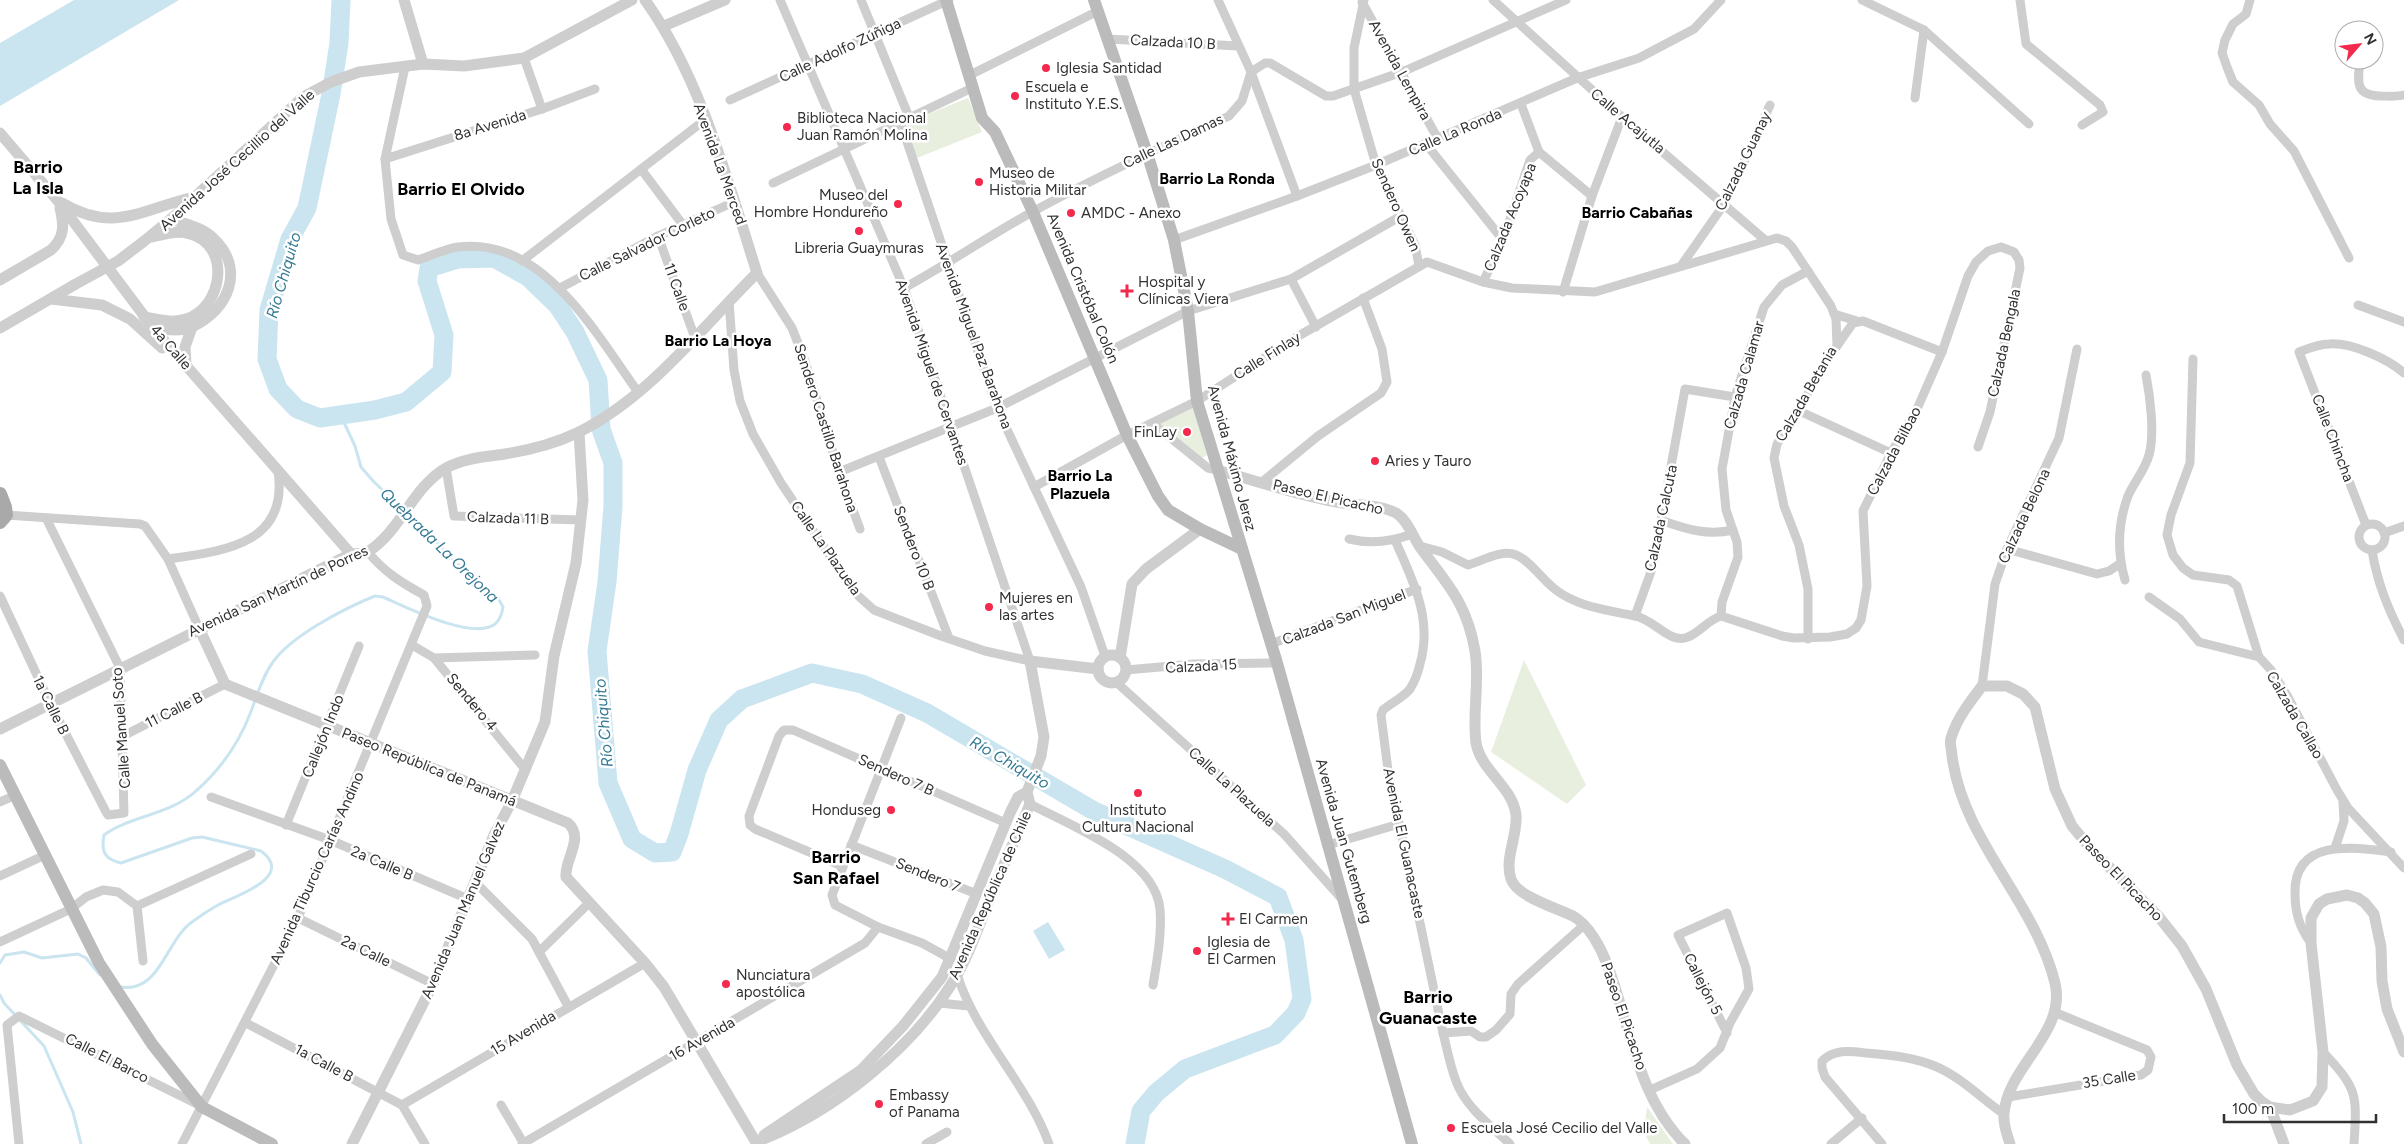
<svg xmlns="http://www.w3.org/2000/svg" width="2404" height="1144" font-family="Figtree,sans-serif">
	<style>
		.green { fill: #e9efdf }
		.water { fill: #cae5f0 }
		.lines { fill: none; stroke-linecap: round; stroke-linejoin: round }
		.stream { stroke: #cae5f0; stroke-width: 3 }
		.river { stroke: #cae5f0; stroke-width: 19 }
		.minor { stroke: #cecece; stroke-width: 9 }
		.tertiary { stroke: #cecece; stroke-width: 11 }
		.secondary { stroke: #bbb; stroke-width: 12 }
		.primary { stroke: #a9a9a9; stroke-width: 14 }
		.tertiary-bridge { stroke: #cecece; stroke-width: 11 }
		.poi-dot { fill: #f3294d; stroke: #fff; stroke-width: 2 }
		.labels { text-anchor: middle; stroke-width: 5; stroke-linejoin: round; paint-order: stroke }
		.street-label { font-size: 15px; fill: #313131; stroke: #fff }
		.poi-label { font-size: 15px; fill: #313131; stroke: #fff; text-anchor: start }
		.neighbourhood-label { font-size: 16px; font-weight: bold; fill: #000; stroke: #fff }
		.water-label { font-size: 16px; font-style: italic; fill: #357a94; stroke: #fff }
		.quarter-label { font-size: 18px; font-weight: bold; fill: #000; stroke: #fff }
	</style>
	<rect width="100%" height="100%" fill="#fff"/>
	<g class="green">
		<polygon points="968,98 982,132 917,158 903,124"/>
		<polygon points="1193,407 1207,455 1202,458 1159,424"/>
		<polygon points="1524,660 1586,785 1567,804 1491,752"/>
		<polygon points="1647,1107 1673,1144 1650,1144 1644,1132"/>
	</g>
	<g class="water">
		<polygon points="74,0 179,0 0,106 0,43"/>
		<polygon points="1048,922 1065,950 1049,959 1033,931"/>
	</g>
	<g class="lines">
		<g class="stream">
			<polyline points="340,414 355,446 361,467 374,482 403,509"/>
			<polyline points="0,963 5,955 24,952 42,958 78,954 86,958 100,975"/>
			<path d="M120,987C161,993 165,941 192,922C200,916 209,910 218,905C235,896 296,877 261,851L202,837L192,838L121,863C104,859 101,851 104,835C132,815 170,815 196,791C221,769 238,745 250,714C257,696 262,677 273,662C291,636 345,608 375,596L383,597C406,607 473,641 495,624C500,620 502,614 503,607L498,598L479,586L408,513"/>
			<polyline points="0,995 4,1003 44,1046 73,1112 81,1144"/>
		</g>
		<polyline class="river" points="341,0 339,43 331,94 307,208 290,239 269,310 267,359 278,389 297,409 320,418 375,410 406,402 442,372 444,335 427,281 429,268 458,259 494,258 528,277 558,306 575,332 598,380 601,429 613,463 613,506 607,582 597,651 608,783 632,839 655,853 672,852 679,834 697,770 719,720 742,699 812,673 862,684 927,713 1094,811 1225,869 1278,897 1294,940 1302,999 1296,1013 1275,1035 1185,1069 1156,1093 1141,1111 1135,1144"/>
		<g class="minor">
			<polyline points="780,0 904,288 1030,661"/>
			<polyline points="861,0 909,117"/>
			<polyline points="1218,0 1251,72 1297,196"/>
			<polyline points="1364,0 1354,48 1354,89 1376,165 1415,245 1419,266"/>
			<polyline points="1493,0 1622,117 1765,240"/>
			<polyline points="1862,0 1924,30 2029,124"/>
			<polyline points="2020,0 2026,44 2100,105 2103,112 2082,125"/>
			<polyline points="2250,0 2246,14 2233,24 2225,40 2222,53 2227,67 2233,82 2259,105 2270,124 2294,151 2349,258"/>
			<polyline points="1362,2 1438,139"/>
			<polyline points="1108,39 1238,46"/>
			<polyline points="524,58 542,109"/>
			<path d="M2360,60C2358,81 2354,95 2380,96C2388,96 2396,97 2404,95"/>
			<path d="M405,67L385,159L391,219L403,255L418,260C430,256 445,249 458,247C543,236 596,334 638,392"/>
			<polyline points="968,76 1098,11"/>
			<polyline points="1915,98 1924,30"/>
			<polyline points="730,100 949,0"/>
			<polyline points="1521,104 1539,152 1592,196"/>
			<polyline points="900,121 997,408 1081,587 1105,656"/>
			<polyline points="1426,144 1503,240"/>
			<polyline points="385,159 542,109 595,89"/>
			<polyline points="641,169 683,225"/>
			<polyline points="773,183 972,88"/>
			<polyline points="658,236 695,338"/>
			<polyline points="1174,240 1297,196 1376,165 1577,78 1639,58 1694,29 1721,0"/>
			<polyline points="522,261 706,119"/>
			<polyline points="1681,266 1725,203 1770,105"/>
			<polyline points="757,273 792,328 805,361 839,472 860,529"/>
			<polyline points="1291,279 1316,327"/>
			<polyline points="1483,282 1503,240 1530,160 1539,152"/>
			<polyline points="560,288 658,236 734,202"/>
			<path d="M904,288C948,264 990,235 1034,211C1098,176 1163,146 1229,116L1242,101L1251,72L1265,63H1270L1326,96H1333L1402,72L1566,0"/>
			<polyline points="1563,292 1592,196 1622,117"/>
			<polyline points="729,301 734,370 740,401 753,434 781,483 855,593 874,610 941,636 985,651 1030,661"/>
			<polyline points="2358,305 2404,322"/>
			<polyline points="1834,314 1857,321"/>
			<polyline points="1837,346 1853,323 1863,321 1942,352"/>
			<polyline points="2193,359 2190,463 2171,515 2167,535 2173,555 2183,568 2193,575 2229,580 2237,586 2259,657 2271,670 2288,697 2337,790 2348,808 2404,868"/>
			<polyline points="1797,410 1891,453"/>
			<polyline points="1152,423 1208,468 1217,470"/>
			<polyline points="879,457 949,638"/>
			<polyline points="446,468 454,516 581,520"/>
			<polyline points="839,472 997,408 1188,311 1291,279 1401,216"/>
			<polyline points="1262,482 1318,436 1381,393 1387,382 1382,349 1363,298"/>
			<polyline points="1034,487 1127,435 1197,401 1295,338 1427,262 1483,282 1512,288 1595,292 1777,238 1786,241 1792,247 1831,306 1836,319 1837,346 1777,444 1774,458 1784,506 1799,545 1808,589 1808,639"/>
			<polyline points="6,515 140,524 145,526 168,559 199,628"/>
			<path d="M1663,521C1686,529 1708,536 1733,530"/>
			<circle cx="2372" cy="537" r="13"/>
			<path d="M2366,525L2299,352C2309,348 2319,344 2329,344C2351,342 2388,359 2404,373"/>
			<polyline points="2384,533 2404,526"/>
			<path d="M1349,539C1370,544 1391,542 1412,534"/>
			<path d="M1395,540C1413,581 1433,619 1420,664C1418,673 1415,681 1410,689C1404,697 1391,703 1383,710L1381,715L1388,770L1443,1033C1448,1052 1451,1073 1460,1090C1471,1111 1492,1127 1510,1144"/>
			<path d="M1420,546L1442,552L1468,565C1482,561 1502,549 1516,555C1530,560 1543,581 1556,590C1578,607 1608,610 1635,616L1653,566L1685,389L1735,397"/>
			<polyline points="2007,549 2097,574 2109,571 2121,563"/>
			<path d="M2372,550C2377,583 2389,611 2404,640"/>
			<path d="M168,559C223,551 289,545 278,471"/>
			<path d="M2125,580C2117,552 2118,523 2128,496C2134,482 2145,470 2149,455C2155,434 2150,396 2146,375"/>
			<polyline points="0,596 50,703 106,812 108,815 124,813 120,668 47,520"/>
			<polyline points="2149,597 2180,619 2199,642 2259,657"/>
			<path d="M1635,616C1654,619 1670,645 1688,637C1700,632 1708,620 1721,616L1782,636L1794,638L1830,637L1847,634L1856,628L1861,620L1867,586L1863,511L1891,453L1917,409L1942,352L1968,276L1976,262L1988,251L2001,247L2014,252L2019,260L2020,268L1990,412L1978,447"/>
			<polyline points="1721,616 1722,602 1738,557 1737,542 1726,510 1722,469 1735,397 1764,307 1782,285 1808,271"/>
			<polyline points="1271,644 1417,589"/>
			<polyline points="412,645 434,658 524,768"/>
			<polyline points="434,658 535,655"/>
			<polyline points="1126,670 1194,664 1277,663"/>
			<polyline points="1116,682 1284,834 1341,898"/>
			<polyline points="1982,686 1995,584 2007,549 2059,438 2077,349"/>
			<polyline points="901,718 832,895 835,905 878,927 922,943 951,959"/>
			<polyline points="123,736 225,684"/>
			<polyline points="211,797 330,840 468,899"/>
			<polyline points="0,802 16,795"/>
			<path d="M1030,804C1071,826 1155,857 1160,909C1162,934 1157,961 1153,985"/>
			<polyline points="286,825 359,646"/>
			<polyline points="851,845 977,894"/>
			<polyline points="1328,845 1399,824"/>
			<polyline points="2335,848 2344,821 2343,802"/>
			<polyline points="842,866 755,829 750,825 749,816 779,736 784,730 793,730 1006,823"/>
			<polyline points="0,876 45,855"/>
			<polyline points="475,882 532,939 568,1006"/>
			<polyline points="137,906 143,961"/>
			<polyline points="298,918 433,984"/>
			<polyline points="0,942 71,909 86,897 103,890 118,892 137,906 251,854"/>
			<path d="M2311,943C2299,927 2295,912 2295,893C2294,838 2354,847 2391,852"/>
			<polyline points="539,952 589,903"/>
			<path d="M957,974C976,1036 1027,1083 1049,1144"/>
			<polyline points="939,1003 969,1006"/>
			<polyline points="246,1023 402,1105 425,1144"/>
			<polyline points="1443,1033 1471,1031 1480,1037 1486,1037 1496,1030 1510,1014 1511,994 1518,984 1584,925"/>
			<path d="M2323,1052C2358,1089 2357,1094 2354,1144"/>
			<polyline points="1650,1090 1697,1069 1720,1048 1730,1023 1749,989 1746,968 1727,913 1678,935 1727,1033"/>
			<polyline points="2008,1097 2141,1075 2148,1070 2151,1057 2147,1050 2054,1012"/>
			<polyline points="402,1105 645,963"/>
			<polyline points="501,1105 524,1144"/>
			<polyline points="19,1144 7,1025 19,1016 197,1104"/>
			<path d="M182,1144L298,918L427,606L424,595C402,583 384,572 368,552"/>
			<polyline points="522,1144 865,943 878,927"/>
			<polyline points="926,1144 947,1132"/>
			<polyline points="1831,1144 1862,1118"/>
			<path d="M1882,1144L1825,1077L1822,1068V1061C1835,1049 1849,1051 1866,1053C1890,1055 1914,1057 1937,1067C1962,1078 1982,1099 2004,1114"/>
		</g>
		<g class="tertiary">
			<polyline points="404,0 423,64"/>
			<polyline points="664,26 725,0"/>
			<polyline points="0,133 58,201 154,329 351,554"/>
			<path d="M62,203C114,234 142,209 194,197"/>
			<polyline points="143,242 171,219 303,97 331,82 359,72 423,64 464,66 524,58 632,0"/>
			<path d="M0,280L51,250C65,237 64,225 60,208"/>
			<polyline points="51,299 102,305 130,319 162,348"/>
			<path d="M144,317C158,319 172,324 186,319C223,308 232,245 190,234C177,230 164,234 152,237"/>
			<polyline points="0,328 74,285"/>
			<path d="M154,329C166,329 181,332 192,327C229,310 246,268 213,238C202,227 185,224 171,219"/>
			<polyline points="186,364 185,347 192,327"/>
			<path d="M1217,470C1257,481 1297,495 1337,502C1356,506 1379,504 1396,513C1407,519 1413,537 1420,547C1447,584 1467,603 1475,651C1480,682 1472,713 1476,743C1481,771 1513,787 1516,815C1518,835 1504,859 1511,879C1517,897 1557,908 1573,916C1589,925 1601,948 1607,964C1630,1024 1637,1097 1685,1144"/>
			<path d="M199,628L225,684L568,823C585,838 564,860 566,877L645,963L664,987L757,1144"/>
			<circle cx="1112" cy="669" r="14"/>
			<polyline points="1120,658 1132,584 1146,569 1200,529"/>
			<path d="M0,729L351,554C356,554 365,554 369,551C401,530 413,487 446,468C464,458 485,457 505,454C530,450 554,444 577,433C649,398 701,328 757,273C728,182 701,78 645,0"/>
			<polyline points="2270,1107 2284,1144"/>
			<polyline points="764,1135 861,1070 903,1026 942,977 1010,813 1018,797 1027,792"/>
			<path d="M756,1142C830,1114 909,1052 951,985C969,957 979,925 991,895C1004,864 1017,834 1030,804L1027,792L1041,756L1044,737L1030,661L1098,669"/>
			<polyline points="352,1144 433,984 494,835 512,801 545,722 554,656 576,563 583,500 579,432"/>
			<path d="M2010,1144C2007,1134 2003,1125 2004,1114C2007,1067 2067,1033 2055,983C2035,901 1963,841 1952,756C1952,750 1949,743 1951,738C1957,718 1970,702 1982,686H2007L2023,694L2035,707L2055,789L2072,826L2092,850L2159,917L2182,946L2206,989L2237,1065L2254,1094L2261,1101L2270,1107L2290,1110L2313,1101L2322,1087L2323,1052L2311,943V918L2319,904L2327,899L2347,895L2358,898L2365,903L2374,914L2381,947L2382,981L2387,1009L2404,1052"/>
		</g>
		<g class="secondary">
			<polyline points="946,0 982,118 995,132 1033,212 1127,435 1158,496 1168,510 1200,529 1240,548"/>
			<polyline points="1094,0 1147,153 1174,240 1188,311 1197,401 1277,663 1412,1144"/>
			<polyline points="0,765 99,963 152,1044 202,1107 272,1144"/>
		</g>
		<polyline class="primary" points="0,494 5,507 6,515 0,522"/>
		<polyline class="tertiary-bridge" points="74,285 118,261 143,242"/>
	</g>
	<g class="poi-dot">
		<circle cx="1046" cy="68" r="5"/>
		<circle cx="1015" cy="96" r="5"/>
		<circle cx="787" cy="127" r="5"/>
		<circle cx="979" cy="182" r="5"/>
		<circle cx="898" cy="204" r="5"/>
		<circle cx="1071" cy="213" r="5"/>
		<circle cx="859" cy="231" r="5"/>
		<path d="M1124.5 283.5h5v5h5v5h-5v5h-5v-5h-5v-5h5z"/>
		<circle cx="1187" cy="432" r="5"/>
		<circle cx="1375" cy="461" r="5"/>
		<circle cx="989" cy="607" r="5"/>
		<circle cx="1138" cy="793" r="5"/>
		<circle cx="891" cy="810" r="5"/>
		<path d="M1225.5 911.5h5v5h5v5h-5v5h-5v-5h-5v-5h5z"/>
		<circle cx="1197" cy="951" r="5"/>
		<circle cx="726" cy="984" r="5"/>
		<circle cx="879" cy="1104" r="5"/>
		<circle cx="1451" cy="1128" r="5"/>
	</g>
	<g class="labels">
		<g class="street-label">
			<text transform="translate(1173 42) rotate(3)" y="5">Calzada 10 B</text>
			<text transform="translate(840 50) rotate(-25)" y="5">Calle Adolfo Zúñiga</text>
			<text transform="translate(1400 70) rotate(61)" y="5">Avenida Lempira</text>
			<text transform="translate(1628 121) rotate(40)" y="5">Calle Acajutla</text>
			<text transform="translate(490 125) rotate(-17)" y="5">8a Avenida</text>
			<text transform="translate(1455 132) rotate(-23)" y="5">Calle La Ronda</text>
			<text transform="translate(1173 141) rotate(-25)" y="5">Calle Las Damas</text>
			<text transform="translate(237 160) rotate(-42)" y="5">Avenida José Cecillio del Valle</text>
			<text transform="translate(1743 161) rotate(-64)" y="5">Calzada Guanay</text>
			<text transform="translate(720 164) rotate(70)" y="5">Avenida La Merced</text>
			<text transform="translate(1396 205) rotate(66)" y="5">Sendero Owen</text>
			<text transform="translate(1510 217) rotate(-68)" y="5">Calzada Acoyapa</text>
			<text transform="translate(647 244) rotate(-26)" y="5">Calle Salvador Corleto</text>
			<text transform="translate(677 287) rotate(70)" y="5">11 Calle</text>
			<text transform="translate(1083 288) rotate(67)" y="5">Avenida Cristóbal Colón</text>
			<text transform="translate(974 336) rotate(70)" y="5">Avenida Miguel Paz Barahona</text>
			<text transform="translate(2004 343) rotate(-78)" y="5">Calzada Bengala</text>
			<text transform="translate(171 347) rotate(49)" y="5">4a Calle</text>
			<text transform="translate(1267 356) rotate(-32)" y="5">Calle Finlay</text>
			<text transform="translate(932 372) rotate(71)" y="5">Avenida Miguel de Cervantes</text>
			<text transform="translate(1744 375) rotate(-74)" y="5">Calzada Calamar</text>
			<text transform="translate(1806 394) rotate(-60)" y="5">Calzada Betania</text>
			<text transform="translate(826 428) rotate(72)" y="5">Sendero Castillo Barahona</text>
			<text transform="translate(2333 438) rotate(69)" y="5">Calle Chincha</text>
			<text transform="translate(1894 451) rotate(-62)" y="5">Calzada Bilbao</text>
			<text transform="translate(1232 458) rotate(75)" y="5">Avenida Máximo Jerez</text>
			<text transform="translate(1328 497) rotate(13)" y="5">Paseo El Picacho</text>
			<text transform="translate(2024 516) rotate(-65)" y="5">Calzada Belona</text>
			<text transform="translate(508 518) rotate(2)" y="5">Calzada 11 B</text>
			<text transform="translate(1661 518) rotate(-78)" y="5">Calzada Calcuta</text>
			<text transform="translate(826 548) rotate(55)" y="5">Calle La Plazuela</text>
			<text transform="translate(914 548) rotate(69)" y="5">Sendero 10 B</text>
			<text transform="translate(278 591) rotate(-25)" y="5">Avenida San Martín de Porres</text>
			<text transform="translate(1344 617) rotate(-21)" y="5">Calzada San Miguel</text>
			<text transform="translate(1201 666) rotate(-3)" y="5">Calzada 15</text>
			<text transform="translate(472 702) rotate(50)" y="5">Sendero 4</text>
			<text transform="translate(51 705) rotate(64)" y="5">1a Calle B</text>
			<text transform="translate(174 710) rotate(-27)" y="5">11 Calle B</text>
			<text transform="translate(2295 715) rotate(60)" y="5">Calzada Callao</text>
			<text transform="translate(121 728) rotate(-94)" y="5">Calle Manuel Soto</text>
			<text transform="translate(323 736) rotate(-68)" y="5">Callejón Indo</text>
			<text transform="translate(429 767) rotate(22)" y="5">Paseo República de Panamá</text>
			<text transform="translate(896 775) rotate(24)" y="5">Sendero 7 B</text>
			<text transform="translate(1232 787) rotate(42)" y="5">Calle La Plazuela</text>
			<text transform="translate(1344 841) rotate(74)" y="5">Avenida Juan Gutemberg</text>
			<text transform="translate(1404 843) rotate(78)" y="5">Avenida El Guanacaste</text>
			<text transform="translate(382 863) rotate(23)" y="5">2a Calle B</text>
			<text transform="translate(317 868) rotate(-66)" y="5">Avenida Tiburcio Carías Andino</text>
			<text transform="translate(928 875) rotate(22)" y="5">Sendero 7</text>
			<text transform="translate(2121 878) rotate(46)" y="5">Paseo El Picacho</text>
			<text transform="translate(990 895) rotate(-66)" y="5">Avenida República de Chile</text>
			<text transform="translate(463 910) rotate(-67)" y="5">Avenida Juan Manuel Galvez</text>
			<text transform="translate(366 951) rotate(26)" y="5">2a Calle</text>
			<text transform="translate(1703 984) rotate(63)" y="5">Callejón 5</text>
			<text transform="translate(1624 1016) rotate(71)" y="5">Paseo El Picacho</text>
			<text transform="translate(523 1033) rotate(-31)" y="5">15 Avenida</text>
			<text transform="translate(702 1039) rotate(-30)" y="5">16 Avenida</text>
			<text transform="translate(107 1058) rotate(27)" y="5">Calle El Barco</text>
			<text transform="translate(324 1063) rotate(28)" y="5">1a Calle B</text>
			<text transform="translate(2109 1079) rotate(-9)" y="5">35 Calle</text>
		</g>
		<g class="poi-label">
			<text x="1056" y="73">Iglesia Santidad</text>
			<text x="1025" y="92">Escuela e<tspan x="1025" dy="17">Instituto Y.E.S.</tspan></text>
			<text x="797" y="123">Biblioteca Nacional<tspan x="797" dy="17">Juan Ramón Molina</tspan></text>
			<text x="989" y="178">Museo de<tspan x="989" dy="17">Historia Militar</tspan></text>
			<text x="888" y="200" text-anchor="end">Museo del<tspan x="888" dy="17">Hombre Hondureño</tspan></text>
			<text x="1081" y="218">AMDC - Anexo</text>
			<text x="859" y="253" text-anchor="middle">Libreria Guaymuras</text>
			<text x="1138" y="287">Hospital y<tspan x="1138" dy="17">Clínicas Viera</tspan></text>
			<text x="1177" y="437" text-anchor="end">FinLay</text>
			<text x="1385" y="466">Aries y Tauro</text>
			<text x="999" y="603">Mujeres en<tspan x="999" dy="17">las artes</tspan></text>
			<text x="881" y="815" text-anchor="end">Honduseg</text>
			<text x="1138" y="815" text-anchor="middle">Instituto<tspan x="1138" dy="17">Cultura Nacional</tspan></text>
			<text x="1239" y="924">El Carmen</text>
			<text x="1207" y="947">Iglesia de<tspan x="1207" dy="17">El Carmen</tspan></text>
			<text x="736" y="980">Nunciatura<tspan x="736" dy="17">apostólica</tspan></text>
			<text x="889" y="1100">Embassy<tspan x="889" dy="17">of Panama</tspan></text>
			<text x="1461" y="1133">Escuela José Cecilio del Valle</text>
		</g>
		<g class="neighbourhood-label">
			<text x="1217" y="184">Barrio La Ronda</text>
			<text x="1637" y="218">Barrio Cabañas</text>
			<text x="718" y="346">Barrio La Hoya</text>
			<text x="1080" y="481">Barrio La<tspan x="1080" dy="18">Plazuela</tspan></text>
		</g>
		<g class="water-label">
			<text transform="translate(283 275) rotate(-74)" y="6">Río Chiquito</text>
			<text transform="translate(440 545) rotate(44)" y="6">Quebrada La Orejona</text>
			<text transform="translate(603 723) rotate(-95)" y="6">Río Chiquito</text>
			<text transform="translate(1010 762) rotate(30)" y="6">Río Chiquito</text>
		</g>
		<g class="quarter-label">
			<text x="38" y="173">Barrio<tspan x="38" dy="21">La Isla</tspan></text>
			<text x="461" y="195">Barrio El Olvido</text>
			<text x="836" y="863">Barrio<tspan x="836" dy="21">San Rafael</tspan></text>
			<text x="1428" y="1003">Barrio<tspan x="1428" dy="21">Guanacaste</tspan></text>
		</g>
	</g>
	<g transform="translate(2359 45) rotate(62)"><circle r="24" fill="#ffffff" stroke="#adadad"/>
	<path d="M0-4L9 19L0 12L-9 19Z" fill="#f3294d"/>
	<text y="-8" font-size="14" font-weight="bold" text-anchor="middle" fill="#313131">N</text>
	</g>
	<path d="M2224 1114v8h152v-8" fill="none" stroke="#313131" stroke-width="2.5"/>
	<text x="2232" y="1114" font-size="15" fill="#313131" stroke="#ffffff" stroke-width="4" paint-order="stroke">100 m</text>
</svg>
